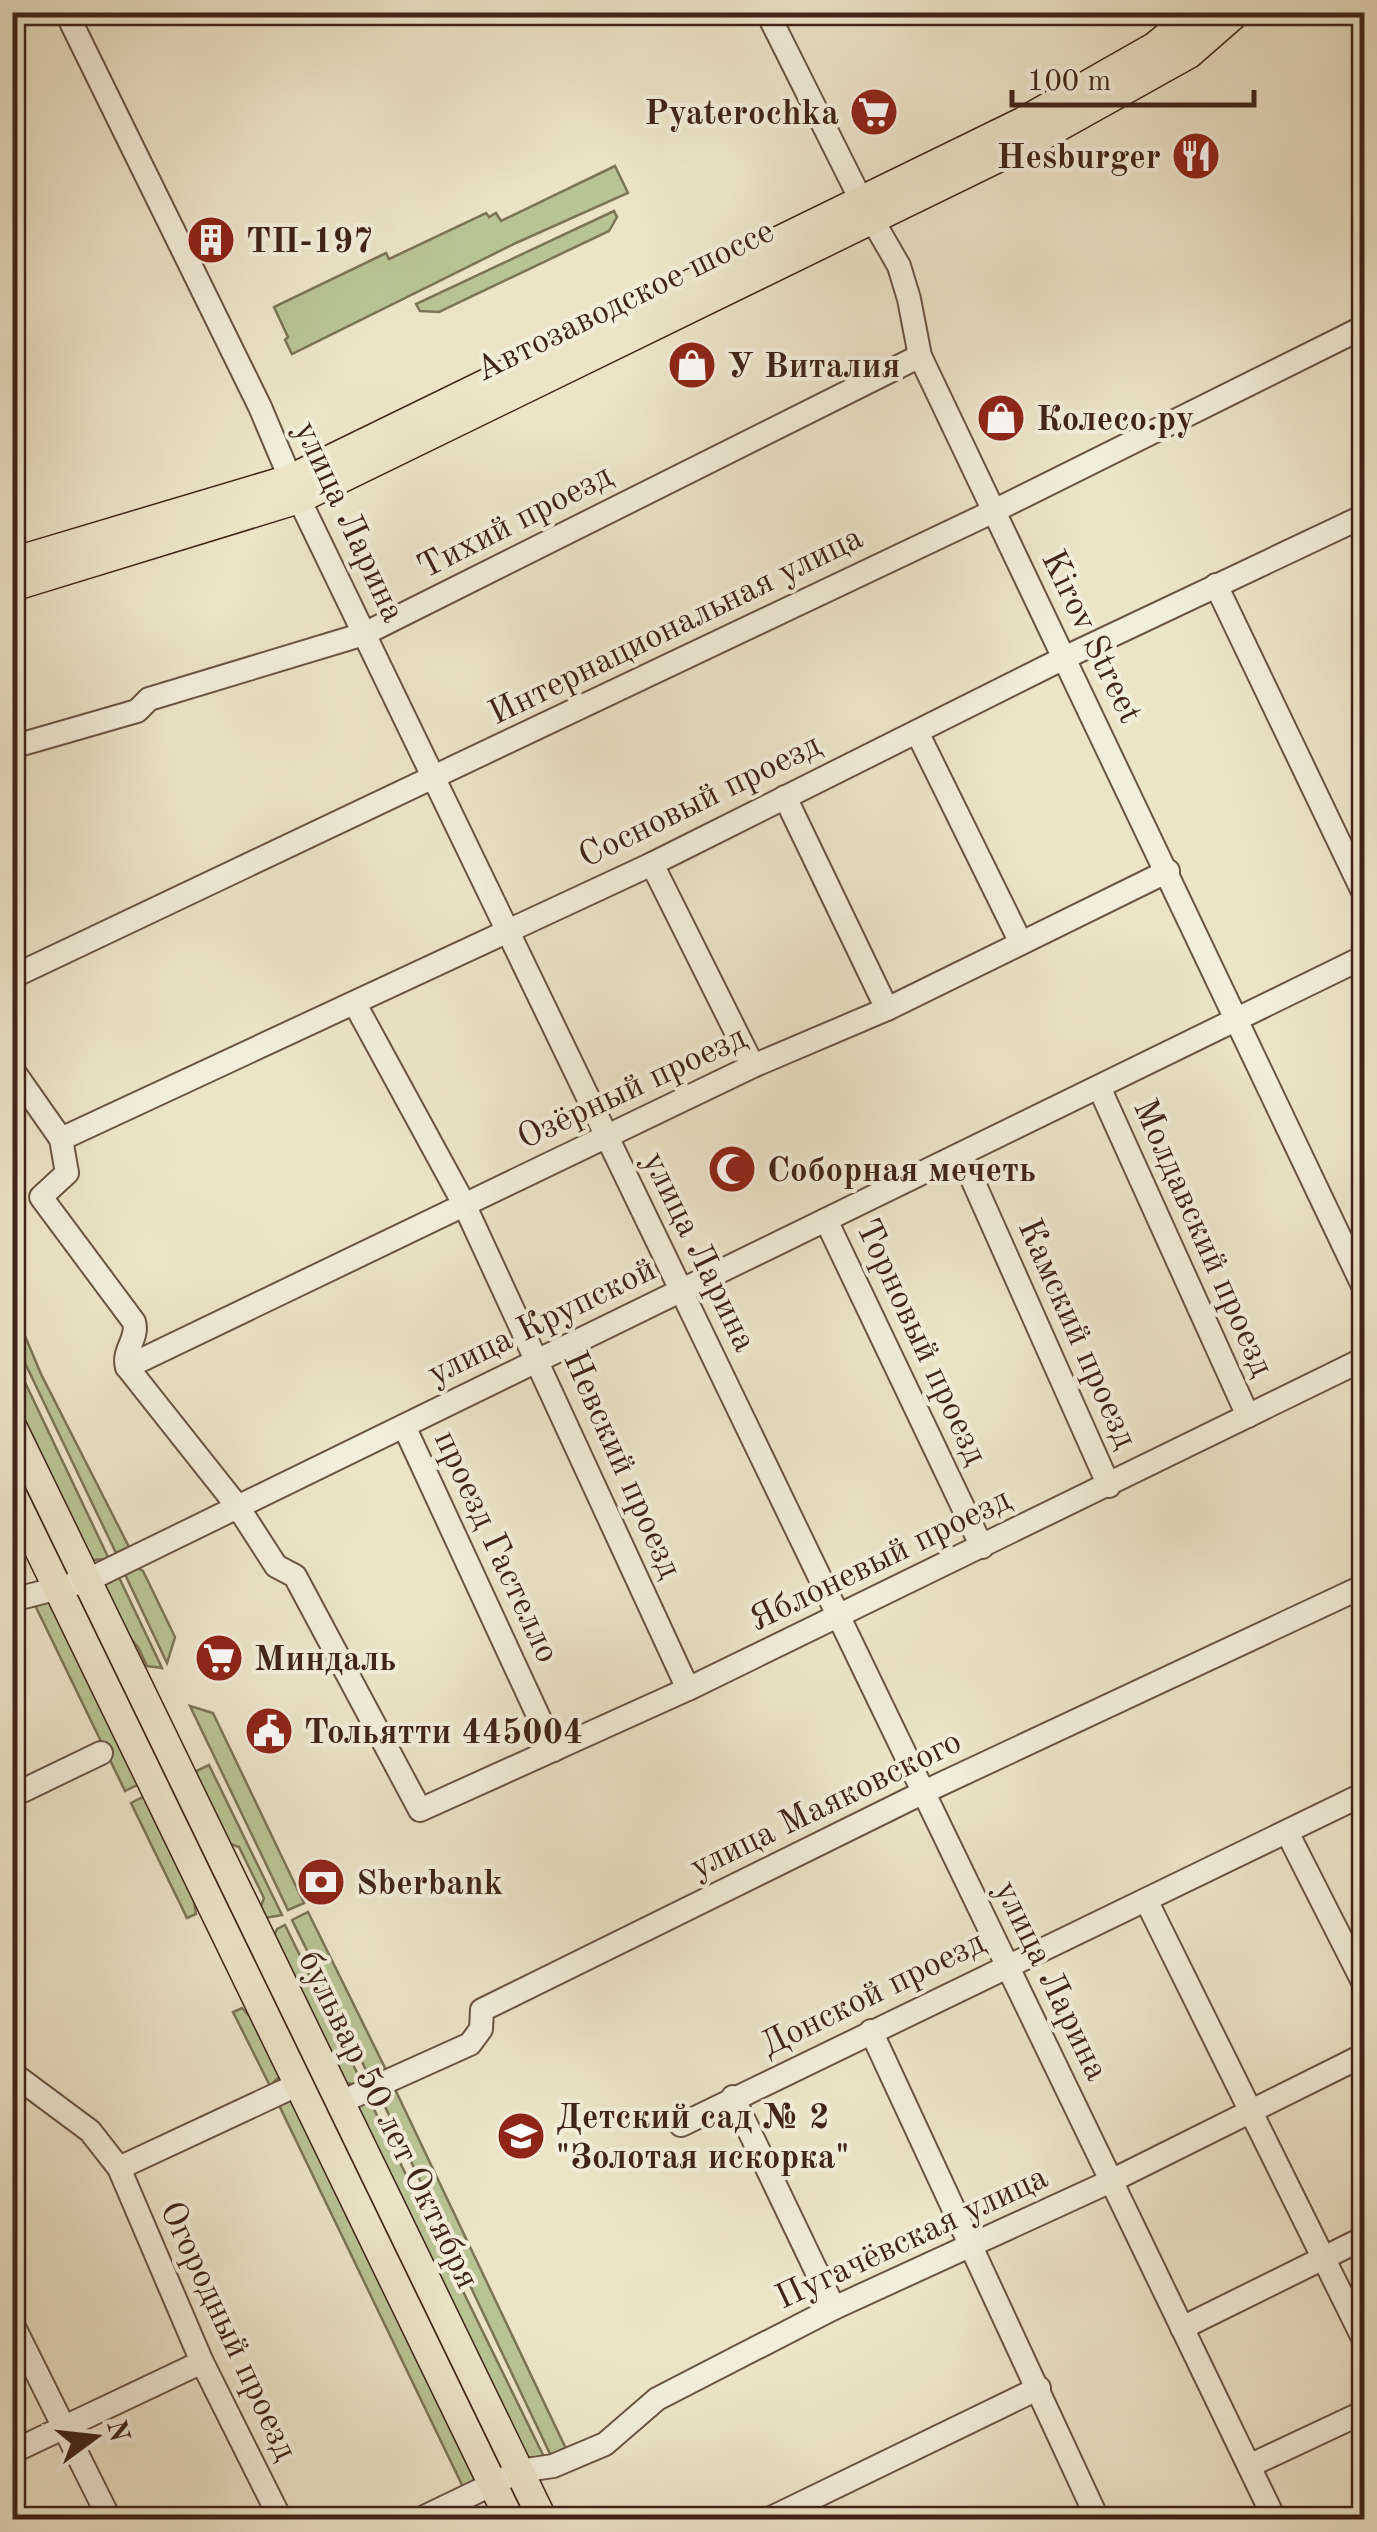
<svg xmlns="http://www.w3.org/2000/svg" width="1377" height="2532" font-family="'Old Standard TT',serif">
	<style>
		.green { fill: #b9c495; stroke: #7c7456; stroke-width: 2.5 }
		.lines { fill: none; stroke-linecap: round; stroke-linejoin: round }
		.minor-casing { stroke: #6a5444; stroke-width: 26 }
		.major-casing { stroke: #3f2418; stroke-width: 31 }
		.minor { stroke: #f3eddb; stroke-width: 22 }
		.major { stroke: #ede4c8; stroke-width: 28 }
		.labels { text-anchor: middle; stroke-width: 8; stroke-linejoin: round; paint-order: stroke }
		.poi-label { font-size: 35px; font-weight: bold; fill: #3f2418; stroke: #f3eddb; text-anchor: start }
		.street-label { font-size: 35px; fill: #3f2418; stroke: #f3eddb }
	</style>
	<rect width="100%" height="100%" fill="#ede4c8"/>
	<filter id="stains"><feTurbulence type="fractalNoise" baseFrequency=".002" numOctaves="4"/><feColorMatrix values="0 0 0 0 .2 0 0 0 0 .09 0 0 0 0 .02 0 0 0 .5 -.17"/></filter>
	<radialGradient id="worn" r=".72"><stop offset=".6" stop-color="#630" stop-opacity="0"/><stop offset="1" stop-color="#630" stop-opacity=".3"/></radialGradient>
	<g class="green">
		<polygon points="615,166 628,193 516,243 292,354 285,340 288,337 274,307 386,253 389,259 486,213 489,217 496,213 501,221"/>
		<polygon points="614,211 617,217 609,231 439,312 420,311 416,304"/>
		<polygon points="12,1305 41,1374 129,1547 116,1553 13,1338"/>
		<polygon points="12,1355 109,1559 90,1560 13,1403"/>
		<polygon points="135,1567 143,1571 175,1637 167,1663 122,1568"/>
		<polygon points="116,1571 162,1668 147,1666 138,1647 121,1628 103,1583"/>
		<polygon points="46,1599 56,1604 143,1782 125,1791 33,1601"/>
		<polygon points="190,1706 213,1713 304,1903 288,1910"/>
		<polygon points="209,1765 282,1915 265,1918 259,1911 264,1898 239,1847 225,1842 192,1773"/>
		<polygon points="175,1781 501,2464 499,2465 164,1787"/>
		<polygon points="149,1794 191,1882 196,1914 187,1918 131,1803"/>
		<polygon points="308,1912 388,2074 372,2082 292,1920"/>
		<polygon points="285,1925 363,2085 344,2083 273,1938 277,1929"/>
		<polygon points="242,2008 265,2033 281,2075 270,2086 233,2012"/>
		<polygon points="394,2087 569,2455 552,2458 379,2094"/>
		<polygon points="368,2097 545,2459 526,2457 352,2105"/>
		<polygon points="289,2100 297,2103 476,2479 464,2489 277,2101"/>
	</g>
	<g class="lines">
		<g class="minor-casing">
			<g id="minor">
				<polyline points="66,12 260,407 299,499 1275,2520"/>
				<polyline points="767,12 861,200 899,266 909,299 920,356 1364,1288"/>
				<polyline points="1216,585 1364,894"/>
				<polyline points="917,732 1021,943"/>
				<polyline points="12,747 137,711 149,699 364,634 920,356"/>
				<polyline points="785,797 887,1009"/>
				<polyline points="652,864 753,1066"/>
				<polyline points="12,977 994,511 1364,327"/>
				<polyline points="355,1004 464,1204 688,1689"/>
				<path d="M12,1069L61,1139L67,1173L41,1197L134,1322C139,1338 122,1351 127,1367L238,1507L276,1566L295,1576L420,1810L688,1689L1364,1359"/>
				<polyline points="1099,1087 1248,1416"/>
				<polyline points="61,1139 652,864 1064,658 1364,516"/>
				<polyline points="961,1154 1109,1486"/>
				<polyline points="826,1220 982,1547"/>
				<polyline points="127,1367 753,1066 887,1009 1168,871"/>
				<polyline points="404,1426 554,1750"/>
				<polyline points="12,1600 86,1581 1364,957"/>
				<polyline points="12,1800 18,1793 101,1753"/>
				<polyline points="1287,1832 1364,1984"/>
				<polyline points="1147,1902 1364,2340"/>
				<polyline points="871,2031 1098,2520"/>
				<polyline points="12,2073 90,2131 119,2168 202,2362 281,2520"/>
				<polyline points="733,2097 834,2308"/>
				<polyline points="339,2103 470,2044 481,2029 482,2010 924,1792 1364,1586"/>
				<polyline points="681,2125 1364,1794"/>
				<polyline points="119,2168 299,2084"/>
				<polyline points="12,2323 110,2520"/>
				<polyline points="1182,2328 1364,2238"/>
				<polyline points="12,2452 202,2362"/>
				<polyline points="1249,2466 1364,2412"/>
				<polyline points="418,2520 520,2471 553,2466 605,2444 657,2399 834,2308 1111,2181 1364,2055"/>
				<polyline points="767,2520 1039,2388"/>
			</g>
		</g>
		<g class="major-casing">
			<g id="major">
				<polyline points="12,562 290,479 1022,122 1154,47 1197,12"/>
				<polyline points="12,587 299,499 1035,140 1189,54 1237,12"/>
				<polyline points="12,1426 543,2520"/>
				<polyline points="12,1494 510,2520"/>
			</g>
		</g>
		<use href="#minor" class="minor"/>
		<use href="#major" class="major"/>
	</g>
	<defs>
		<g id="supermarket-disc" transform="scale(2.5)"><circle r="9.5" fill="#8f2418" stroke="#f3eddb"/><path d="M-6-5.5h2.5l.6 2H6L4.5 2H-2.5L-4.4-4H-6ZM-1.5 3.2a1.3 1.3 0 1 0 .1 0ZM3 3.2a1.3 1.3 0 1 0 .1 0Z" fill="#fff"/></g>
		<g id="restaurant-disc" transform="scale(2.5)"><circle r="9.5" fill="#8f2418" stroke="#f3eddb"/><path d="M-5-6h1v4h1v-4h1v4h1v-4h1v5L-1.5 .5V6h-2V.5L-5-1ZM5-6V6H3V1.5H1.5Q1.5-4 5-6Z" fill="#fff"/></g>
		<g id="building-disc" transform="scale(2.5)"><circle r="9.5" fill="#8f2418" stroke="#f3eddb"/><path d="M-4-6H4V6H1V3H-1V6H-4ZM-2.5-4.3h1.7v1.8h-1.7ZM.8-4.3h1.7v1.8H.8ZM-2.5-1h1.7V.8h-1.7ZM.8-1h1.7V.8H.8Z" fill="#fff"/></g>
		<g id="shop-disc" transform="scale(2.5)"><circle r="9.5" fill="#8f2418" stroke="#f3eddb"/><path d="M-5-2.5h2.3a2.7 3.5 0 0 1 5.4 0H5L5.5 6h-11ZM-1.5-2.5h3a1.5 2.3 0 0 0-3 0Z" fill="#fff"/></g>
		<g id="mosque-disc" transform="scale(2.5)"><circle r="9.5" fill="#8f2418" stroke="#f3eddb"/><path d="M3.5-4.9A6 6 0 1 0 3.5 4.9A5 5 0 1 1 3.5-4.9Z" fill="#fff"/></g>
		<g id="civic-disc" transform="scale(2.5)"><circle r="9.5" fill="#8f2418" stroke="#f3eddb"/><path d="M-.6-6.5H3V-4.5H.6V-3L4-1V1h2V6H-6V1h2V-1L-.6-3ZM-1.2 2.5V6h2.4V2.5Z" fill="#fff"/></g>
		<g id="bank-disc" transform="scale(2.5)"><circle r="9.5" fill="#8f2418" stroke="#f3eddb"/><path d="M-6-4H6V4H-6ZM0-2.3a2.3 2.3 0 1 0 0 4.6a2.3 2.3 0 1 0 0-4.6Z" fill="#fff"/></g>
		<g id="school-disc" transform="scale(2.5)"><circle r="9.5" fill="#8f2418" stroke="#f3eddb"/><path d="M0-5L7-2L0 1L-7-2ZM-4 1L0 2.5L4 1V4Q0 6-4 4Z" fill="#fff"/></g>
	</defs>
	<g fill-rule="evenodd">
		<use href="#supermarket-disc" x="874" y="112"/>
		<use href="#restaurant-disc" x="1196" y="156"/>
		<use href="#building-disc" x="211" y="240"/>
		<use href="#shop-disc" x="692" y="365"/>
		<use href="#shop-disc" x="1001" y="418"/>
		<use href="#mosque-disc" x="732" y="1169"/>
		<use href="#supermarket-disc" x="219" y="1658"/>
		<use href="#civic-disc" x="269" y="1731"/>
		<use href="#bank-disc" x="321" y="1882"/>
		<use href="#school-disc" x="521" y="2136"/>
	</g>
	<g class="labels">
		<g class="poi-label">
			<text x="839" y="124" text-anchor="end">Pyaterochka</text>
			<text x="1161" y="168" text-anchor="end">Hesburger</text>
			<text x="246" y="252">ТП-197</text>
			<text x="727" y="377">У Виталия</text>
			<text x="1036" y="430">Колесо.ру</text>
			<text x="767" y="1181">Cоборная мечеть</text>
			<text x="254" y="1670">Миндаль</text>
			<text x="304" y="1743">Тольятти 445004</text>
			<text x="356" y="1894">Sberbank</text>
			<text x="556" y="2128">Детский сад № 2<tspan x="556" dy="40">"Золотая искорка"</tspan></text>
		</g>
		<g class="street-label">
			<text transform="translate(624 299) rotate(-26)" y="12">Автозаводское шоссе</text>
			<text transform="translate(514 520) rotate(-27)" y="12">Тихий проезд</text>
			<text transform="translate(351 521) rotate(65)" y="12">улица Ларина</text>
			<text transform="translate(675 624) rotate(-26)" y="12">Интернациональная улица</text>
			<text transform="translate(1093 636) rotate(64)" y="12">Kirov Street</text>
			<text transform="translate(699 799) rotate(-26)" y="12">Сосновый проезд</text>
			<text transform="translate(631 1086) rotate(-25)" y="12">Озёрный проезд</text>
			<text transform="translate(1205 1237) rotate(66)" y="12">Молдавский проезд</text>
			<text transform="translate(701 1251) rotate(64)" y="12">улица Ларина</text>
			<text transform="translate(541 1320) rotate(-26)" y="12">улица Крупской</text>
			<text transform="translate(1079 1333) rotate(66)" y="12">Камский проезд</text>
			<text transform="translate(923 1341) rotate(65)" y="12">Торновый проезд</text>
			<text transform="translate(624 1464) rotate(66)" y="12">Невский проезд</text>
			<text transform="translate(498 1546) rotate(65)" y="12">проезд Гастелло</text>
			<text transform="translate(879 1558) rotate(-26)" y="12">Яблоневый проезд</text>
			<text transform="translate(825 1803) rotate(-26)" y="12">улица Маяковского</text>
			<text transform="translate(1053 1980) rotate(64)" y="12">улица Ларина</text>
			<text transform="translate(872 1992) rotate(-26)" y="12">Донской проезд</text>
			<text transform="translate(390 2119) rotate(64)" y="12">бульвар 50 лет Октября</text>
			<text transform="translate(911 2236) rotate(-25)" y="12">Пугачёвская улица</text>
			<text transform="translate(230 2330) rotate(65)" y="12">Огородный проезд</text>
		</g>
	</g>
	<rect width="1377" height="2532" fill="none" stroke="#ede4c8" stroke-width="50"/>
	<rect x="15" y="15" width="1347" height="2502" fill="none" stroke="#3f2418" stroke-width="5"/>
	<rect x="25" y="25" width="1327" height="2482" fill="none" stroke="#3f2418" stroke-width="2.5"/>
	<g transform="translate(95 2437) rotate(75)" stroke="#f3eddb" stroke-width="8" paint-order="stroke">
	<path d="M0-8L18 38L0 25L-18 38Z" fill="#3f2418"/>
	<text y="-15" font-size="28" font-weight="bold" text-anchor="middle" fill="#3f2418">N</text>
	</g>
	<path d="M1012 90v15h242v-15" fill="none" stroke="#3f2418" stroke-width="5"/>
	<text x="1027" y="90" font-size="30" fill="#3f2418" stroke="#f3eddb" stroke-width="8" paint-order="stroke">100 m</text>
	<rect width="100%" height="100%" filter="url(#stains)"/>
	<rect width="100%" height="100%" fill="url(#worn)"/>
</svg>
